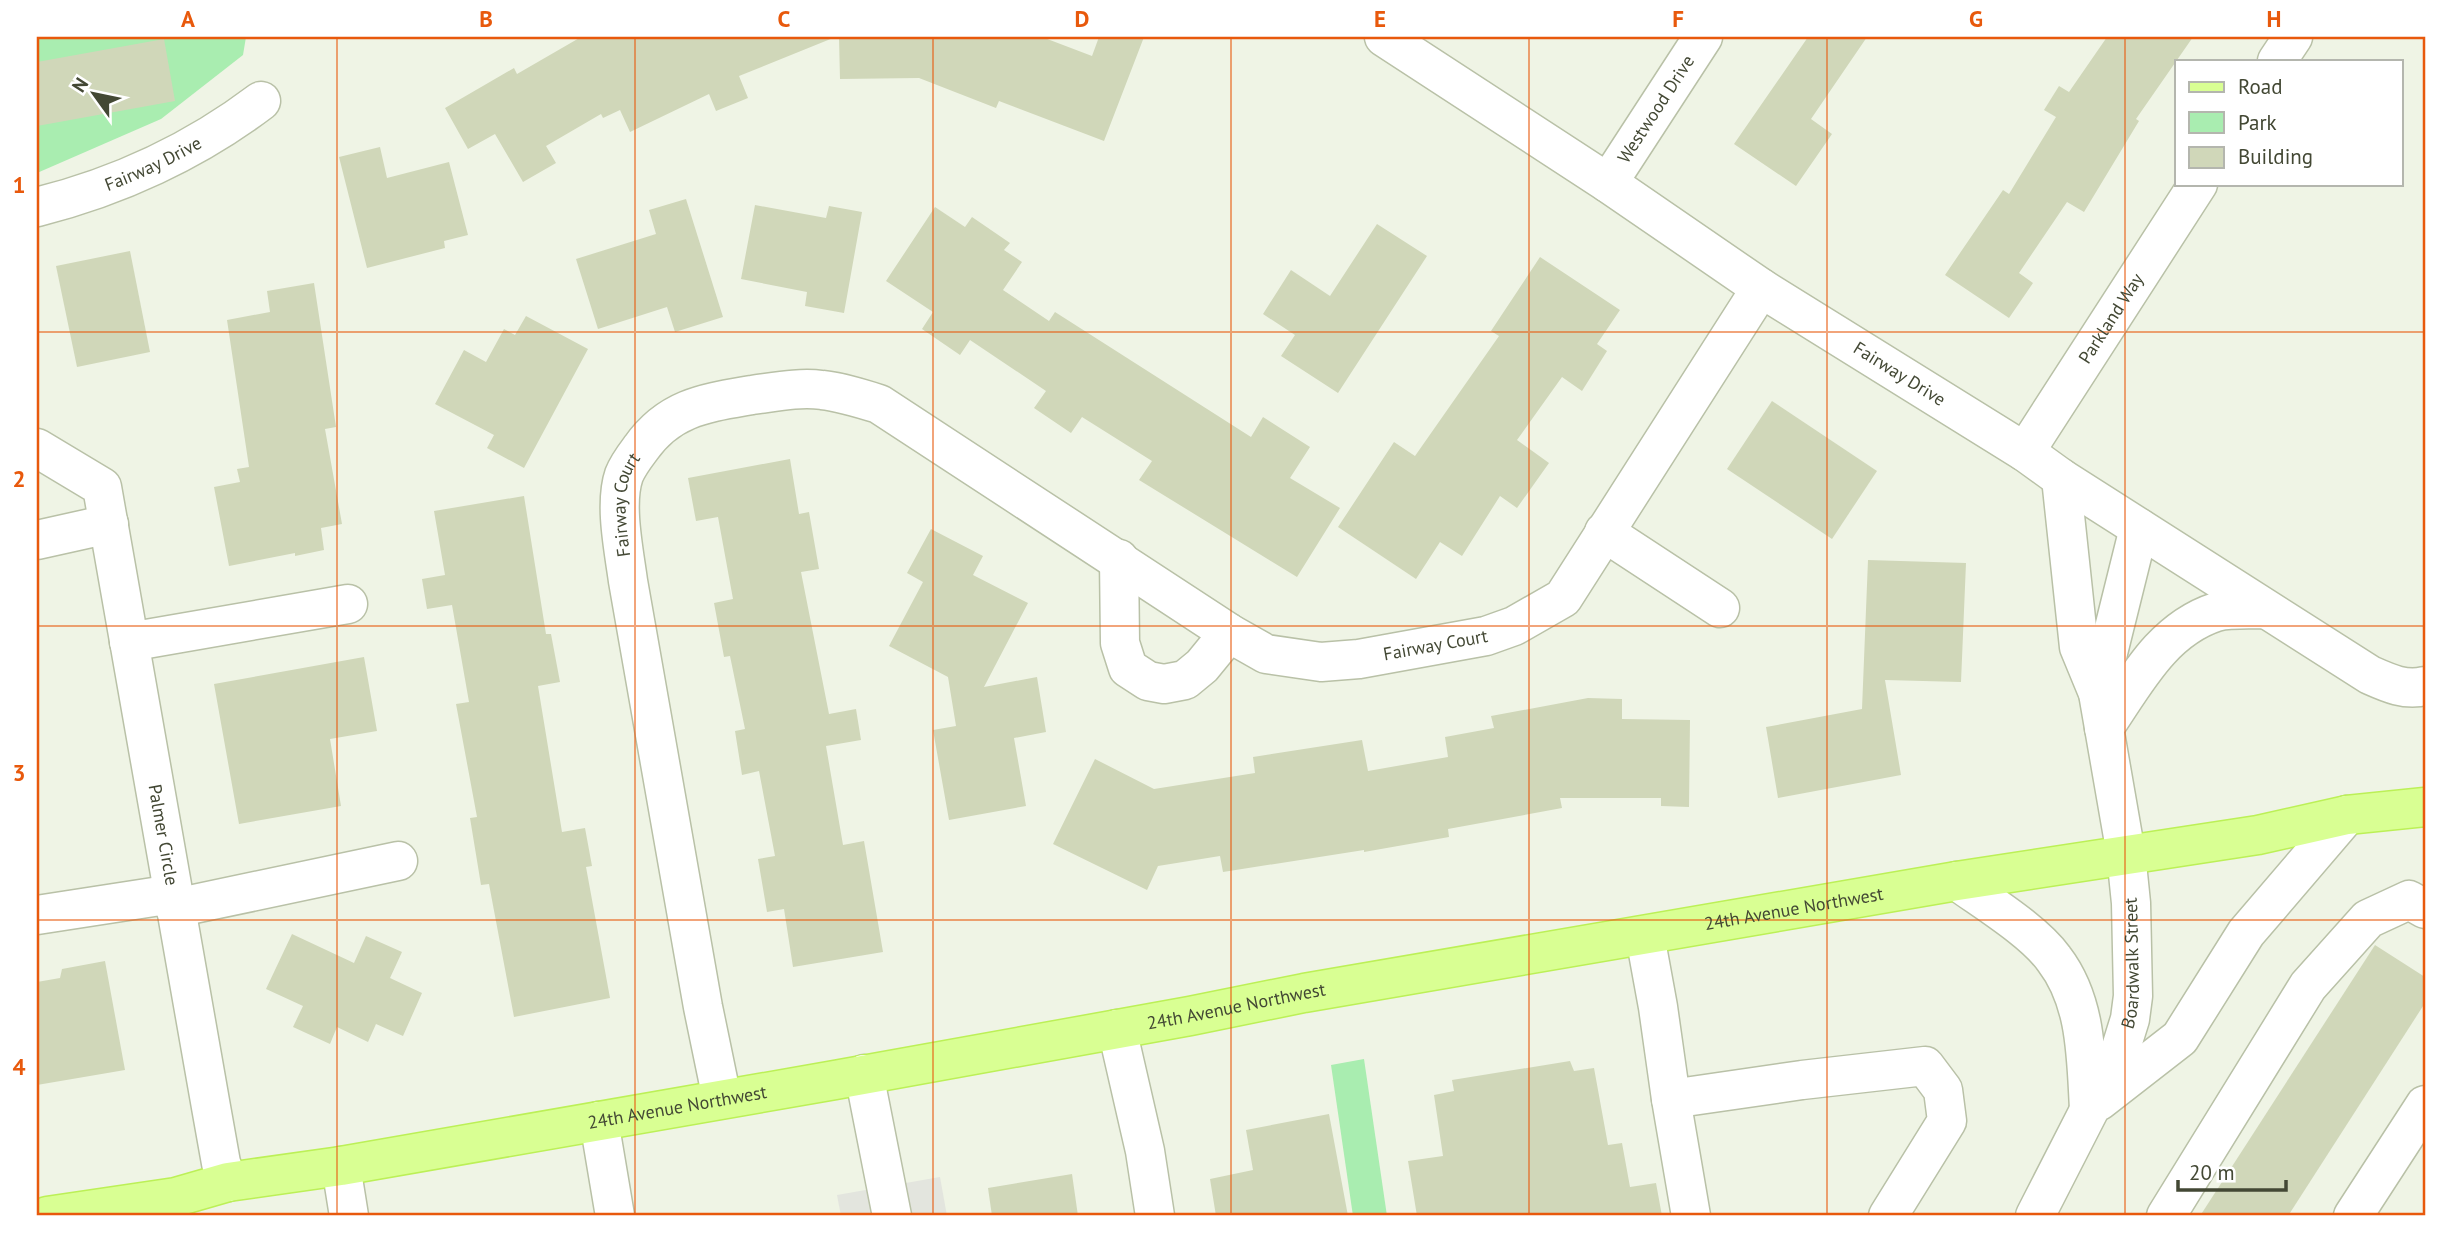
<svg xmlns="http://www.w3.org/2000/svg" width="2462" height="1253" font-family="'PT Sans',sans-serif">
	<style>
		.green { fill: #a9edb0 }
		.parking { fill: #e3e5de }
		.building { fill: #d0d7b9 }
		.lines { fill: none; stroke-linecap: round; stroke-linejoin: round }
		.minor-casing { stroke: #b9c1a7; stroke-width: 41 }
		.major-casing { stroke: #bcf057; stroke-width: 41 }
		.minor { stroke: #fff; stroke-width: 38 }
		.major { stroke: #d9ff93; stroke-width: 38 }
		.grid { fill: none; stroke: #e8590c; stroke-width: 2; stroke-opacity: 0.55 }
		.labels { text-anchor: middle; stroke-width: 7; stroke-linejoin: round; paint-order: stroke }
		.street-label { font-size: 18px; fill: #434834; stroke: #fff }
		.neatline { fill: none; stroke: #e8590c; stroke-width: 2.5 }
		.grid-label { font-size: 23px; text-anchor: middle; font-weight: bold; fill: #e8590c }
	</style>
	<rect width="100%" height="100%" fill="#eff4e5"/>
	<g class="green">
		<polygon points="37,37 246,37 243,55 161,119 37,173"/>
		<polygon points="1364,1059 1387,1216 1353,1216 1331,1065"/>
	</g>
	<polygon class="parking" points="940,1177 947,1216 841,1216 837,1195"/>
	<g class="building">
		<polygon points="581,37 833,37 833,38 739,76 748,98 716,111 709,94 630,132 620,110 603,118 601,114 546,146 556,163 523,182 495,134 468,149 445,108 514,68 517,74"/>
		<polygon points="839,37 1042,37 1092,56 1099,37 1144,37 1104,141 999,101 996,108 919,78 840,79"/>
		<polygon points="1808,37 1867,37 1811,119 1832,134 1796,186 1734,144"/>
		<polygon points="2107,37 2193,37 2136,119 2139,121 2084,212 2067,202 2019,273 2033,283 2009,318 1945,275 2003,190 2009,194 2056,117 2044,110 2059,86 2069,92"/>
		<polygon points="164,39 175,101 37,126 37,62"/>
		<polygon points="380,147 387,178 449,162 468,235 444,241 445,248 367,268 339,157"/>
		<polygon points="686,199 723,317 675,332 667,307 598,329 576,259 656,234 649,210"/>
		<polygon points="755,205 826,218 829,206 862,212 844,313 805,306 807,292 741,279"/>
		<polygon points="935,207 965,227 972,217 1010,243 1004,250 1022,262 1003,290 1049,321 1055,312 1251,437 1263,417 1310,447 1290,478 1340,508 1297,577 1139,480 1152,461 1082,417 1071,433 1034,408 1046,391 970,340 960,355 922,329 933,312 886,281"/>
		<polygon points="1377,224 1427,256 1338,393 1281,356 1295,335 1263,314 1291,270 1330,296"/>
		<polygon points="130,251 150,352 77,367 56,266"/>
		<polygon points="1540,257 1620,310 1597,344 1607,351 1582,391 1562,377 1517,440 1549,463 1517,508 1500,496 1462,556 1440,542 1416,579 1338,527 1394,442 1415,456 1499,336 1491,331"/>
		<polygon points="314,283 336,427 325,429 342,524 321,528 324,550 295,556 295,553 229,566 214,487 240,482 237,469 249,467 227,320 270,312 267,291"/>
		<polygon points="526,316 588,349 524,468 487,448 494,435 435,404 464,350 486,362 504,329 515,335"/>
		<polygon points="1772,401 1877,471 1832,539 1727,469"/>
		<polygon points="790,459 799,514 809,512 819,569 801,572 829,714 856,709 861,740 826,746 843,845 864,841 883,952 793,967 784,909 767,912 758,859 775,856 759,771 742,775 735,731 745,729 730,656 724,657 714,603 733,599 718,517 696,521 688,478"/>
		<polygon points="524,496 546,634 551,634 560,682 538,686 562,832 585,828 592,866 586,867 610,998 514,1017 489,884 481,885 470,818 477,817 456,704 469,702 452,605 427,609 422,579 445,575 434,511"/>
		<polygon points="931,529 983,556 973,575 1028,603 984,687 1037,677 1046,732 1014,738 1026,806 949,820 933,730 956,726 948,677 889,646 923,582 907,573"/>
		<polygon points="1868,560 1966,563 1961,682 1885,680 1901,775 1778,798 1766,727 1862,709"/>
		<polygon points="364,657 377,731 330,739 341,806 239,824 214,684"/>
		<polygon points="1588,698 1622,699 1622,719 1690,720 1689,807 1661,806 1661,798 1560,798 1562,808 1448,829 1449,837 1364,852 1364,850 1223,872 1220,856 1158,866 1147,890 1053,844 1095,759 1154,789 1255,773 1253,757 1362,740 1368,771 1448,757 1445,737 1494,728 1491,716"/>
		<polygon points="292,934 354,963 366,936 402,952 390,978 422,993 403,1036 376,1024 368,1042 337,1027 330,1044 293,1027 303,1006 266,989"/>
		<polygon points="2375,945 2425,977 2425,1003 2288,1216 2200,1216"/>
		<polygon points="105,961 125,1070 37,1085 37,982 60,978 62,969"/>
		<polygon points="1570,1061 1574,1071 1594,1068 1608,1145 1622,1143 1630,1187 1656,1183 1662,1216 1417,1216 1408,1161 1443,1156 1434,1095 1454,1091 1452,1080"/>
		<polygon points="1329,1114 1348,1216 1216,1216 1210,1179 1253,1170 1246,1130"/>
		<polygon points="1072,1174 1078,1216 992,1216 988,1188"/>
	</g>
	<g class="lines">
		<g class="minor-casing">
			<g id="minor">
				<path id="s1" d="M1384,37L1608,183L1761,288L2025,452L2061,478L2370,675C2388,683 2405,691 2425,686"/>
				<polyline points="2277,61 2293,37"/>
				<path id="s2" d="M1608,183L1703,37"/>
				<path id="s3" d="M37,207C117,187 195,151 261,101"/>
				<path id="s4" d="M37,448L102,487L211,1107L221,1163L228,1182"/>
				<path id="s5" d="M2025,452L2198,184"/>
				<polyline points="1604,532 1720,608"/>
				<polyline points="37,540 109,524"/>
				<polyline points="1119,559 1120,643 1128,668 1148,681 1164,684 1185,680 1202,666 1229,633"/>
				<polyline points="129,642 348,604"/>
				<polyline points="2098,693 2139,528"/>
				<path d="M2104,728C2135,683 2161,630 2216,612C2230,608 2250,610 2265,609"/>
				<path d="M1957,881C1986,902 2034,931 2054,959C2087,1002 2086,1057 2089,1109"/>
				<polyline points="175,908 398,861"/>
				<polyline points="37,915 173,894"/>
				<polyline points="1645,936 1658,1007 1671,1099 1802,1080 1925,1066 1943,1090 1947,1121 1888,1216"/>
				<polyline points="1117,1029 1145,1151 1155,1216"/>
				<polyline points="864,1074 892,1216"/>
				<path id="s6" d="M722,1099L703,1007L628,581C624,551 614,504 624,475C628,465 635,456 641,448C670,407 706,403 752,395C775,392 799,387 822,390C841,392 860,398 879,404L1229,633L1266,654L1321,662L1359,659L1486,636L1514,626L1563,598L1761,288"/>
				<polyline points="1671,1099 1691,1216"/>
				<polyline points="2099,1101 2180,1038 2246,933 2347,815"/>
				<polyline points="599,1121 615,1216"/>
				<polyline points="341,1166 349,1216"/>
				<path id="s7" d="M2035,1216L2121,1048L2130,1019L2133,996L2131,903L2126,854L2098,693L2079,647L2061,478"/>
				<polyline points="2166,1216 2308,986 2368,919 2409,900 2425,909"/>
				<polyline points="2353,1216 2425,1105"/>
			</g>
		</g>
		<g class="major-casing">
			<g id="major">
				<path id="s8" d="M47,1216L176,1197L228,1182L341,1166L835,1080L1190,1016L1304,993L1957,881L2258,835L2347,815L2425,807"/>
			</g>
		</g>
		<use href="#minor" class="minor"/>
		<use href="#major" class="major"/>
	</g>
	<path class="grid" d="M337,37V1216M635,37V1216M933,37V1216M1231,37V1216M1529,37V1216M1827,37V1216M2125,37V1216M37,332H2425M37,626H2425M37,920H2425"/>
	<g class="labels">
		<g class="street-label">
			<text dy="6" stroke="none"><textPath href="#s2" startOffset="88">Westwood Drive</textPath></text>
			<text dy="6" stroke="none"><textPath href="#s3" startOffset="124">Fairway Drive</textPath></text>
			<text dy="6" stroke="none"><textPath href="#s5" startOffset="159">Parkland Way</textPath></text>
			<text dy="6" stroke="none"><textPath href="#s1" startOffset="616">Fairway Drive</textPath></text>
			<text dy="6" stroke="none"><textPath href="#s6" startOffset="604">Fairway Court</textPath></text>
			<text dy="6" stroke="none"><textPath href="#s6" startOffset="1554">Fairway Court</textPath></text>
			<text dy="6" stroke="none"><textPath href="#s4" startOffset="429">Palmer Circle</textPath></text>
			<text dy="6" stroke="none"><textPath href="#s8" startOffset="1774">24th Avenue Northwest</textPath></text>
			<text dy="6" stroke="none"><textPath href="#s7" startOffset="275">Boardwalk Street</textPath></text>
			<text dy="6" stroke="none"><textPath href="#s8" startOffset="1208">24th Avenue Northwest</textPath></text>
			<text dy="6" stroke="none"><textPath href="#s8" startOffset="640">24th Avenue Northwest</textPath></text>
		</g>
	</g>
	<rect width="2462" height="1253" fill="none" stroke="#ffffff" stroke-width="77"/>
	<rect x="2175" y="60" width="228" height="126" fill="#ffffff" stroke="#b4b6ae" stroke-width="2"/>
	<rect x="2189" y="82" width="35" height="10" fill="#d9ff93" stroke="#b4b6ae" stroke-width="2"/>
	<text x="2238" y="94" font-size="21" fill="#434834">Road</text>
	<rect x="2189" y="112" width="35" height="21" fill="#a9edb0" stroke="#b4b6ae" stroke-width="2"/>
	<text x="2238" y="130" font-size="21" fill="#434834">Park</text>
	<rect x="2189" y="147" width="35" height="21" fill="#d0d7b9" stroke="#b4b6ae" stroke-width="2"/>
	<text x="2238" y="164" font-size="21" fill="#434834">Building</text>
	<g transform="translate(94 94) rotate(303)" stroke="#ffffff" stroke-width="5" paint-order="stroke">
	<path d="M0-5L12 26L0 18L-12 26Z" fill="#434834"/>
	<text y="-10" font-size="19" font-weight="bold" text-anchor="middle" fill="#434834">N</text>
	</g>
	<path d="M2178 1180v10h108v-10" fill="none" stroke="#434834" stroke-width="3.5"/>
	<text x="2189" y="1180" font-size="21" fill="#434834" stroke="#ffffff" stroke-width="5" paint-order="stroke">20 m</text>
	<rect x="38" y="38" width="2386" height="1176" class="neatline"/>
	<g class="grid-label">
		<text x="188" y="27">A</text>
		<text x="486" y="27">B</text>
		<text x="784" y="27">C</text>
		<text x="1082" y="27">D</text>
		<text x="1380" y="27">E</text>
		<text x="1678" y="27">F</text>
		<text x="1976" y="27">G</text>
		<text x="2274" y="27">H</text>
		<text x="19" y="193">1</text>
		<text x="19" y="487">2</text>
		<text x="19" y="781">3</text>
		<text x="19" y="1075">4</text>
	</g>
</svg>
